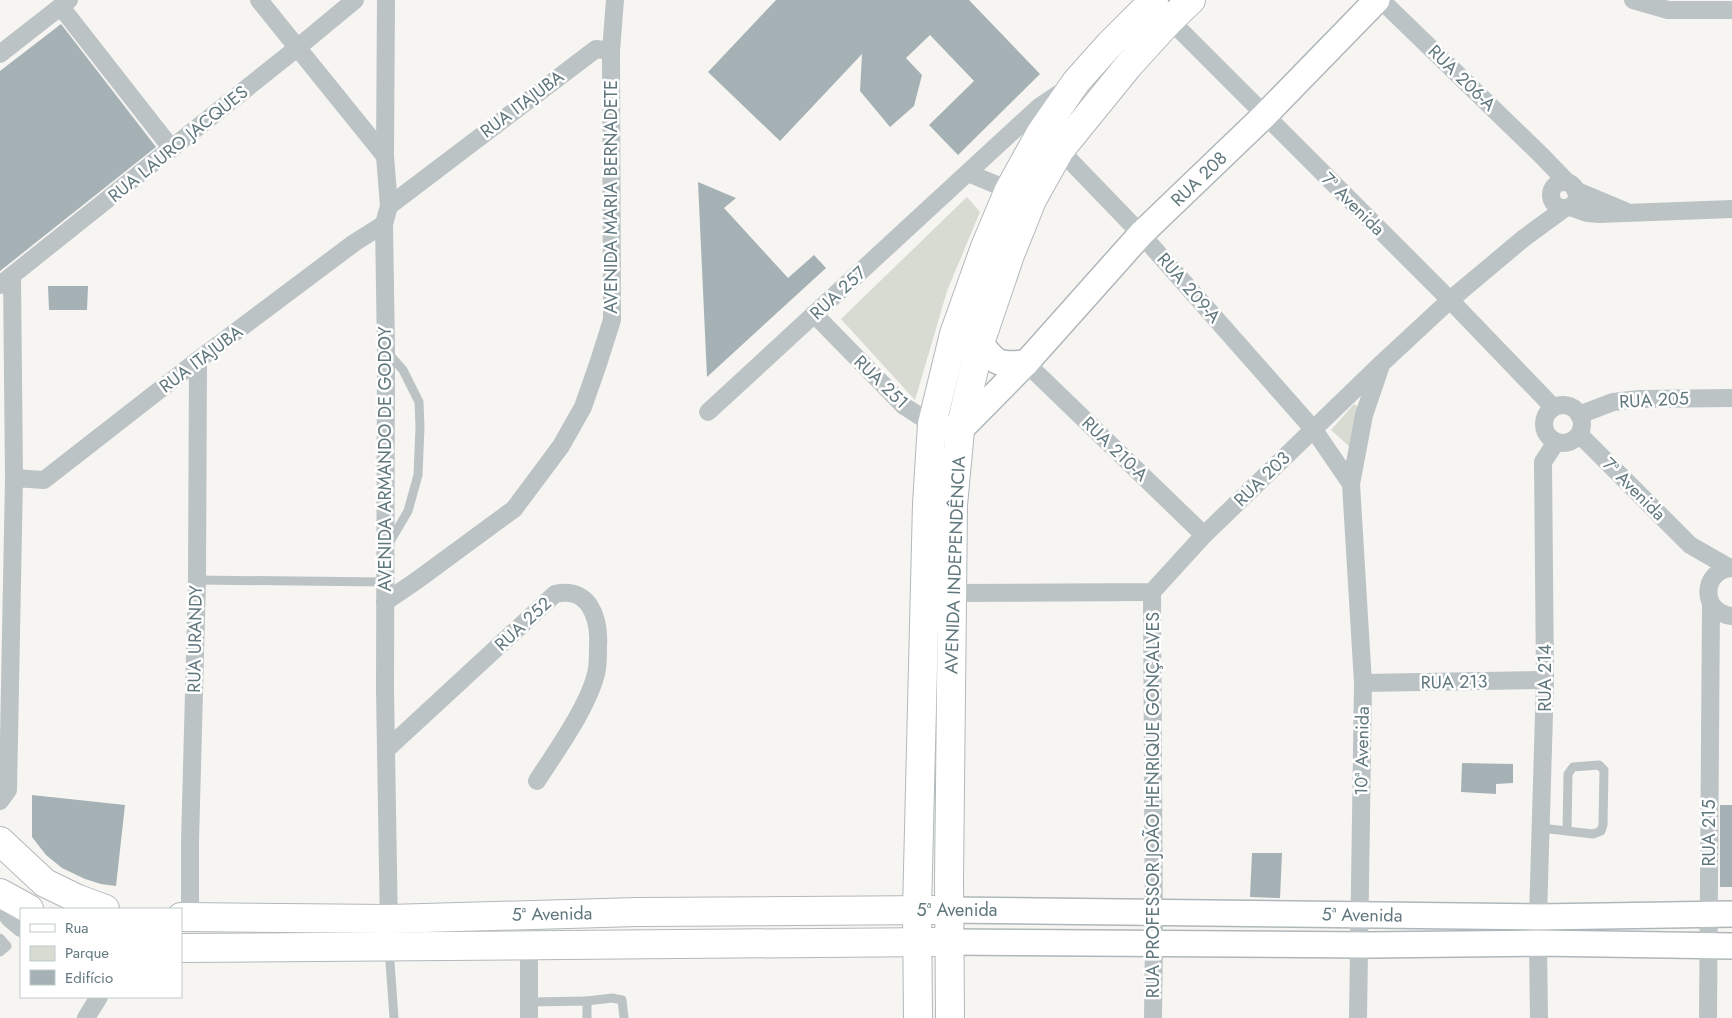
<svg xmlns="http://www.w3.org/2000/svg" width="1732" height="1018" font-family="Jost,sans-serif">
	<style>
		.green { fill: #d7dbd1 }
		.building { fill: #a5b1b4 }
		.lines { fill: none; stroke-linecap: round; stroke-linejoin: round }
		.secondary-casing { stroke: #afb7ba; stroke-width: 28 }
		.primary-casing { stroke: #b2b8bb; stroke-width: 30 }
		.lane { stroke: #bcc3c5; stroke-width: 9 }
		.street { stroke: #bcc3c5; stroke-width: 18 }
		.secondary { stroke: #fff; stroke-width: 25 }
		.primary { stroke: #fff; stroke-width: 28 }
		.labels { text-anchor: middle; stroke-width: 5; stroke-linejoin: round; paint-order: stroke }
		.street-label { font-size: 18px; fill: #61777e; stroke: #fff }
	</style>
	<rect width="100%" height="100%" fill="#f6f5f2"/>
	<g class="green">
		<polygon points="967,197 980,212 947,291 915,400 841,319"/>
		<polygon points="1354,404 1362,410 1351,448 1331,430"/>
	</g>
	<g class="building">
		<polygon points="776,0 969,0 1040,74 958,155 929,125 974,81 930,35 906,58 922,75 914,106 890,127 860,91 862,54 780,141 708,72"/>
		<polygon points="61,24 156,147 0,271 0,71"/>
		<polygon points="698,182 736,198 724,208 788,278 814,255 826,268 707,377"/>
		<polygon points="48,286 88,286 87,310 49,310"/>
		<polygon points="1462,763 1513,764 1513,783 1496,784 1496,794 1461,792"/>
		<polygon points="32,795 125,805 116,886 101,884 85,879 62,868 46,855 32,837"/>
		<rect x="1720" y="805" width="12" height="82"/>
		<polygon points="1252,853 1282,853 1280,898 1250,897"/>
	</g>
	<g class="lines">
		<g class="secondary-casing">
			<g id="secondary">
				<path d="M980,343C997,365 999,365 1026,363"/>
				<polyline points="952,428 960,430 1026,363 1141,234 1264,116 1377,0"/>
				<polyline points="949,910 1538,917 1732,914"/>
				<polyline points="951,942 1370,945 1538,943 1732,946"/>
			</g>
		</g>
		<g class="primary-casing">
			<g id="primary">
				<polyline points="0,841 45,883 78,899 105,909"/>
				<polyline points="0,893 29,909"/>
				<polyline points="181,917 389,919 637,912 935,910"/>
				<polyline points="181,948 937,942"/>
				<polyline points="918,1018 917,910 927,504 932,424 954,334 985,247 1009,190 1040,134 1076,82 1109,45 1154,0"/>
				<polyline points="950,1018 949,880 953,505 960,430 980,343 1010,255 1032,200 1060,150 1129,65 1170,20 1191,0"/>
			</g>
		</g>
		<g class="lane">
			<polyline points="388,353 403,370 419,402 420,427 418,475 408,511 388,545"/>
			<polyline points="197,580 385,582"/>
			<polyline points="1541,828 1593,834 1601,831 1603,825 1604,770 1599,765 1573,767 1568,774 1567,831"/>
			<polyline points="0,938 7,946 0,952"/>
			<polyline points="389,948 394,1018"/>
			<polyline points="587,1001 612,998 622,1000 624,1018"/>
			<polyline points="529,1002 587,1001 587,1018"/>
		</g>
		<g class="street">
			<polyline points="259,0 385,156"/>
			<polyline points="386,0 385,156 389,206 384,224 386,351 385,690 389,928"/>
			<polyline points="1381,0 1542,156 1568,183"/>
			<polyline points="1633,0 1668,10 1732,10"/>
			<polyline points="61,7 172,149"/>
			<polyline points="1163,13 1450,300 1553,407"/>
			<polyline points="0,54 69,0"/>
			<polyline points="1060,150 1141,234 1314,430 1351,484"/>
			<polyline points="968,173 1009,190"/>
			<circle cx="1564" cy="195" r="13"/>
			<polyline points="1575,190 1625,211"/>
			<polyline points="389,206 596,49 611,51"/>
			<polyline points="1570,207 1587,213 1599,214 1732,209"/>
			<polyline points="0,285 297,48 355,0"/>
			<polyline points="814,314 904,406 932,424"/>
			<polyline points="1026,363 1204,535"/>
			<circle cx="1563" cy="424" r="19"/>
			<polyline points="708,412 1039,107 1063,91"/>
			<polyline points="1579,415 1613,402 1639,399 1732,398"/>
			<polyline points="1579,434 1690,545 1730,568"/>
			<polyline points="14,478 44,480 198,360 354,243 384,224"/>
			<path d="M1732,568C1701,570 1700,613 1732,616"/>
			<polyline points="1152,592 1154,943 1153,1018"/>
			<polyline points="953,593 1152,592 1204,535 1381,364 1450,300 1524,238 1565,208"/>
			<polyline points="385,602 416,581 514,509 561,446 583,407 598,364 612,320 611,51 615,0"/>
			<polyline points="1363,683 1545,680"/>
			<path d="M386,750L555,594C569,591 580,593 589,605C597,617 599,631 598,646C598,653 598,661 597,669C591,703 556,751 537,781"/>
			<polyline points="0,801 8,790 14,478 12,276"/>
			<polyline points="0,904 9,918 21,928"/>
			<polyline points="1538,917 1545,680 1543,462 1556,442"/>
			<polyline points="190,918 190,842 197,580 198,360"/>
			<polyline points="1538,943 1539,1018"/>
			<polyline points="86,1018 99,997"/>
			<polyline points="529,1018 529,944"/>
			<polyline points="1358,1018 1363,683 1351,484 1364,415 1380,368"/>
			<polyline points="1708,1018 1711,604"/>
		</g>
		<use href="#secondary" class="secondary"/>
		<use href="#primary" class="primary"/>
	</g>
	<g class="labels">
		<g class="street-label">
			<text transform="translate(1462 78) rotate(44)" y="6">RUA 206-A</text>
			<text transform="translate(522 104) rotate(-37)" y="6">RUA ITAJUBA</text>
			<text transform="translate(178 144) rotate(-39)" y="6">RUA LAURO JACQUES</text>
			<text transform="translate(1199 179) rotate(-44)" y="6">RUA 208</text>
			<text transform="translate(611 197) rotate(-90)" y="6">AVENIDA MARIA BERNADETE</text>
			<text transform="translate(1353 204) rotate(45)" y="6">7ª Avenida</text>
			<text transform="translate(1189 288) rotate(49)" y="6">RUA 209-A</text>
			<text transform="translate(838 293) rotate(-43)" y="6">RUA 257</text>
			<text transform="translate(201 359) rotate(-37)" y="6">RUA ITAJUBA</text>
			<text transform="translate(881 382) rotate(44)" y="6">RUA 251</text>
			<text transform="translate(1654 400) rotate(-3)" y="6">RUA 205</text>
			<text transform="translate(1115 449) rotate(44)" y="6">RUA 210-A</text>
			<text transform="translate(385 459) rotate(-90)" y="6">AVENIDA ARMANDO DE GODOY</text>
			<text transform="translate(1262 479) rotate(-44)" y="6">RUA 203</text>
			<text transform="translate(1634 489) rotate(45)" y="6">7ª Avenida</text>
			<text transform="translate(955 565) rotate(-88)" y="6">AVENIDA INDEPENDÊNCIA</text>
			<text transform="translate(523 624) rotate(-43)" y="6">RUA 252</text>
			<text transform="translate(195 639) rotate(-89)" y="6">RUA URANDY</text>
			<text transform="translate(1545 678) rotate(-90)" y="6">RUA 214</text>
			<text transform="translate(1454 682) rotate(-1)" y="6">RUA 213</text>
			<text transform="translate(1362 751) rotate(-89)" y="6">10ª Avenida</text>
			<text transform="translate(1153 805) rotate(-90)" y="6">RUA PROFESSOR JOÃO HENRIQUE GONÇALVES</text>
			<text transform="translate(1709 833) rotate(-90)" y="6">RUA 215</text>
			<text x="957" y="916">5ª Avenida</text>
			<text transform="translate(552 914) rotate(-1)" y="6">5ª Avenida</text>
			<text transform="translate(1362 915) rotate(1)" y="6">5ª Avenida</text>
		</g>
	</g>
	<rect x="20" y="908" width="162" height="90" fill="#ffffff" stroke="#c0c9cb"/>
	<rect x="30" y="924" width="25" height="8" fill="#ffffff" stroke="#c0c9cb"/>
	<text x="65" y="933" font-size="15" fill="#61777e">Rua</text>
	<rect x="30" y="946" width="25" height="15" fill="#d7dbd1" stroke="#c0c9cb"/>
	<text x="65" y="958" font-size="15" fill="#61777e">Parque</text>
	<rect x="30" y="970" width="25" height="15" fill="#a5b1b4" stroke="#c0c9cb"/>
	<text x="65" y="983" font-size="15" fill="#61777e">Edifício</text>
</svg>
